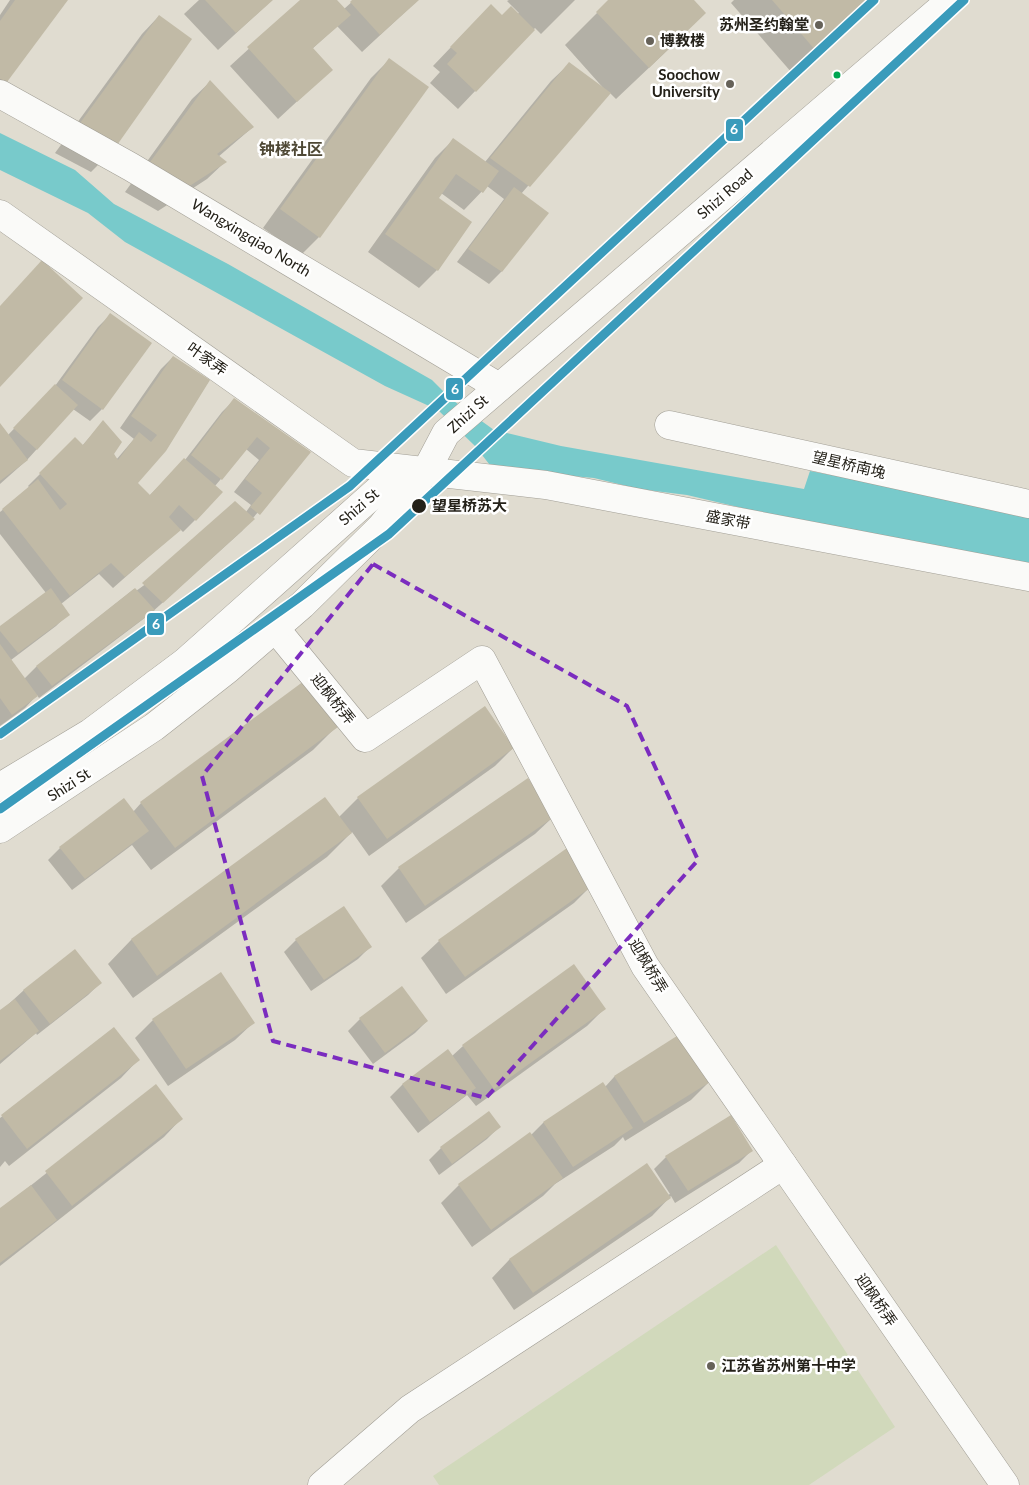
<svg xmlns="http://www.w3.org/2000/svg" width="1029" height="1485" font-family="Lato,'Noto Sans SC',sans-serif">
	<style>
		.green { fill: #d1d9bb }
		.water { fill: #78cacb }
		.shadow { fill: #0003; fill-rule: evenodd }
		.building { fill: #c1baa6 }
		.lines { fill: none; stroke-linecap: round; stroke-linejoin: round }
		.minor-casing { stroke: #a19e95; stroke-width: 29 }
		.minor { stroke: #fafaf8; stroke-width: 28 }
		.metro-1-casing { stroke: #fff; stroke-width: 12 }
		.metro-1 { stroke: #3a9bbb; stroke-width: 9 }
		.marked { fill: none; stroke: #7b2cbf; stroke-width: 4; stroke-dasharray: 10 6; stroke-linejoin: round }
		.poi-dot { fill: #666259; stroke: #fff; stroke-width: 2 }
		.bus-dot { fill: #00a651; stroke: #fff; stroke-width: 2 }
		.stop-dot { fill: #242119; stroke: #fff; stroke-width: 2 }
		.labels { text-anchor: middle; stroke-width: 5; stroke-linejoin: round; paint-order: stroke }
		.poi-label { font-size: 15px; font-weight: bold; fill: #242119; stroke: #fff; text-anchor: end }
		.street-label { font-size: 15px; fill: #242119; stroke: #fff }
		.stop-label { font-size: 15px; font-weight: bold; fill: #242119; stroke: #fff; text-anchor: start }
		.neighbourhood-label { font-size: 16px; font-weight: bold; fill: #4e4835; stroke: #fff }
		.line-badge { stroke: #fff; stroke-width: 2 }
		.badge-label { font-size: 14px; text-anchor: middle; font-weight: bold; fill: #fff }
	</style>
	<rect width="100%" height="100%" fill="#e0dcd0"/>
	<polygon class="green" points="776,1245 895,1427 809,1485 439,1485 433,1476"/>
	<polygon class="water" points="0,133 75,170 114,204 228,264 432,380 451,399 494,430 561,446 804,489 810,471 1029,512 1029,565 853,534 687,495 639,489 594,478 493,469 475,446 438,410 385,386 125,242 88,213 0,170"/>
	<g class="shadow">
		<polygon points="10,0 67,0 0,88 0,15"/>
		<polygon points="199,0 272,0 218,50 184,14"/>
		<polygon points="302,0 336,0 344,9 354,0 418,0 362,52 337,26 312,49 331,70 278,119 230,66"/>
		<polygon points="509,0 575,0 541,34 535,28 458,109 430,83 440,72 433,66 473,24 517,14 519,13 507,1"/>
		<polygon points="610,0 692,0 673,45 616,99 609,92 521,194 547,213 501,272 489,284 457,262 504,199 487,186 464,210 441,193 437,199 437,270 419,288 368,252 435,158 453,140 485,162 551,81 569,64 606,91 565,45"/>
		<polygon points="734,0 876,0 792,73 731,3"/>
		<polygon points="159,16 109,154 91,172 55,153 142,34"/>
		<polygon points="389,60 427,87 319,237 301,255 263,228 371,78"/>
		<polygon points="210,82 253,127 218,157 225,162 207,179 158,211 125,192 192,99"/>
		<polygon points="110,315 102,409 90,421 73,409 27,460 0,484 0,425 8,435 55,386 98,327"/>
		<path d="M173,357L209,381L136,483L149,496L185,460L222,412L234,400L309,452L242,531L150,614L39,698L37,695L25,708L0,726V627L46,593L0,534V512L30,488L28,486L75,439L82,446L103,422L116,460L134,439L120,428L161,369ZM246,449L259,460L234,492L251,505L246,512L136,591L134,589L36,667L24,679L11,660L56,626L68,614L61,604L99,574L113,588L180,529L183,532L195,520L215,486Z"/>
		<polygon points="336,727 313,750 151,870 132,845 72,890 48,860 60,848 133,812 141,803"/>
		<polygon points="513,748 495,766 369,856 352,832 327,857 133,998 108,964 131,940 325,799 339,817 358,798"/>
		<polygon points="528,780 553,817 535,834 406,923 381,886 399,868"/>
		<polygon points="592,885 574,903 446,994 421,958 439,941"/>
		<polygon points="296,940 370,947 358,959 311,991 284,952"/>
		<polygon points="100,983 88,995 37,1035 36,1033 0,1064 0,1012 24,990"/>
		<polygon points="402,988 427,1021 415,1033 373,1064 348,1031 360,1019"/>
		<polygon points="605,1008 587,1026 476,1106 467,1095 418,1133 390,1097 402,1085 448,1051 452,1056 463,1046"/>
		<polygon points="153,1020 253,1023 235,1040 168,1086 135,1038"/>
		<polygon points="114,1028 138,1060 121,1078 9,1166 5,1161 0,1167 0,1118"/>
		<polygon points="680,1036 709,1082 691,1100 625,1141 623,1137 614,1146 555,1184 543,1196 472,1247 441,1203 459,1185 531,1135 543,1123 603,1084 605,1087 614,1077"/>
		<polygon points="156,1086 181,1119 164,1137 0,1266 0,1210"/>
		<polygon points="488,1113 499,1127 487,1139 439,1175 429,1160 441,1148"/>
		<polygon points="751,1151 739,1163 675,1203 671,1196 652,1216 514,1310 492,1278 509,1260 647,1165 668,1195 670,1194 654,1169 666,1157"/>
	</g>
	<g class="building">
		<polygon points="15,0 68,0 7,82 0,79 0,21"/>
		<polygon points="205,0 273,0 236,33"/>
		<polygon points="300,0 337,0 351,15 313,48 333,70 297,102 247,47"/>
		<polygon points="352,0 419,0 380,35 350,2"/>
		<polygon points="608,0 694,0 706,13 649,68 596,12"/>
		<polygon points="772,0 874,0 816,51"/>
		<polygon points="491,4 502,15 511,6 535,30 476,92 447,64 457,53 450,47"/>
		<polygon points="159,15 192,39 110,155 72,134"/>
		<polygon points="389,58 429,87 320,238 280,209"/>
		<polygon points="569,62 611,93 530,187 490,158"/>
		<polygon points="210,80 254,127 217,154 227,162 177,194 142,173"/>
		<polygon points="453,138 499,171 483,193 456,174 439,198 472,222 438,271 385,234"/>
		<polygon points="514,187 549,213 502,272 468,249"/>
		<polygon points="42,260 83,298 0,387 0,306"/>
		<polygon points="110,313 152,343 103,410 62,380"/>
		<polygon points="173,356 210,380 166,451 138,483 150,495 184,458 223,492 196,521 179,505 169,517 181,530 125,577 111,563 70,596 2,509 38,479 60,510 67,504 39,473 75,437 83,445 103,420 122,442 114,454 118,460 139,432 151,442 157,435 131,416"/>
		<polygon points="55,384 78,405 37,450 13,428"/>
		<polygon points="234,398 311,452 260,515 250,507 262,493 245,479 270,448 257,437 222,480 191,455"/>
		<polygon points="0,423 28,460 0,481"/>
		<polygon points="235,501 255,519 163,603 142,583"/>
		<polygon points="51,588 70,615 18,653 0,631 0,626"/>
		<polygon points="135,588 155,610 52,686 36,666"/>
		<polygon points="0,644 38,696 12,715 0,698"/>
		<polygon points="304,681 338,727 175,848 140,802"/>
		<polygon points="485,706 514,748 387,839 357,797"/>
		<polygon points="528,778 554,817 425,906 398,867"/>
		<polygon points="325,797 352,833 157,976 131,939"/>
		<polygon points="124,798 149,831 85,879 59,847"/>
		<polygon points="567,848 594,885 465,977 438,940"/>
		<polygon points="344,906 372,947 324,980 295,939"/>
		<polygon points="75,949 102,983 50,1024 23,990"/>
		<polygon points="574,964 606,1009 494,1089 462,1045"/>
		<polygon points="221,972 255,1023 186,1069 152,1019"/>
		<polygon points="402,986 428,1021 385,1053 359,1018"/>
		<polygon points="15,999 39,1031 0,1061 0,1010"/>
		<polygon points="114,1027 140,1060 27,1149 1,1115"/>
		<polygon points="680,1034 710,1082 644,1123 614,1076"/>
		<polygon points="448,1049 476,1088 430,1122 402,1084"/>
		<polygon points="603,1082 633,1128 573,1167 543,1122"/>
		<polygon points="156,1084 183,1119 72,1206 45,1171"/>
		<polygon points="489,1111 501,1127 452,1164 440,1147"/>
		<polygon points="731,1115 753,1151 688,1191 665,1156"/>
		<polygon points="530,1132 563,1178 491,1230 458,1184"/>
		<polygon points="647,1163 671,1198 533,1293 509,1259"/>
		<polygon points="31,1185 57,1220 0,1263 0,1208"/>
	</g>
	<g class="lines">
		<g class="minor-casing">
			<g id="minor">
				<polyline points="0,94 131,167 499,387"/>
				<polyline points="0,214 353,463 546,485 1029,577"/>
				<polyline points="669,425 1029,504"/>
				<polyline points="275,628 365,738 482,660 645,966 1005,1485"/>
				<polyline points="0,787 90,733 185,662 385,484 417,474"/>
				<polyline points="0,829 154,727 228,669 302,605 381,527 426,471 446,433 951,0"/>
				<polyline points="322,1485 410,1409 783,1165"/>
			</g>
		</g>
		<use href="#minor" class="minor"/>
		<g class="metro-1-casing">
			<g id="metro-1">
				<polyline points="0,734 350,486 874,0"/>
				<polyline points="0,809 389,534 964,0"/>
			</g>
		</g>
		<use href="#metro-1" class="metro-1"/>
	</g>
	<path class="marked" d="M373,564L627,706L698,860L486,1098L273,1041L202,776Z"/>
	<g class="poi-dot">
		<circle cx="819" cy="25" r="5"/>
		<circle cx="650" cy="41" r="5"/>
		<circle cx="730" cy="84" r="5"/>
		<circle cx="711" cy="1366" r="5"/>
	</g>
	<circle class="bus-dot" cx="837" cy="75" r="4.5"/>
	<circle class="stop-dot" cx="419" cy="506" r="8"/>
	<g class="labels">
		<g class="poi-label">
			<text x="809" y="30">苏州圣约翰堂</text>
			<text x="660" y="46" text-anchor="start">博教楼</text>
			<text x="720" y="80">Soochow<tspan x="720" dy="17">University</tspan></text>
			<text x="721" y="1371" text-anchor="start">江苏省苏州第十中学</text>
		</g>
		<g class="street-label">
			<text transform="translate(725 194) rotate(-41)" y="5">Shizi Road</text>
			<text transform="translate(251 238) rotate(31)" y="5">Wangxingqiao North</text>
			<text transform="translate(207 359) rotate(35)" y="5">叶家弄</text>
			<text transform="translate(468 414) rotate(-42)" y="5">Zhizi St</text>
			<text transform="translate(849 465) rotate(13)" y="5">望星桥南堍</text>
			<text transform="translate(359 507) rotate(-41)" y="5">Shizi St</text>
			<text transform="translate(728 520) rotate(11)" y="5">盛家带</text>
			<text transform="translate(333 699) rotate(51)" y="5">迎枫桥弄</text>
			<text transform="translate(69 785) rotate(-33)" y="5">Shizi St</text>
			<text transform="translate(648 966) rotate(59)" y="5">迎枫桥弄</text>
			<text transform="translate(876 1300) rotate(55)" y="5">迎枫桥弄</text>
		</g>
		<g class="stop-label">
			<text x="432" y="511">望星桥苏大</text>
		</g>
		<g class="neighbourhood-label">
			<text x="291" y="155">钟楼社区</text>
		</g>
	</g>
	<g class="line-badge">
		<rect x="725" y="118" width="19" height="24" rx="5" fill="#3a9bbb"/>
		<rect x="445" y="377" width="19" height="24" rx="5" fill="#3a9bbb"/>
		<rect x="146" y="612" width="19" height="24" rx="5" fill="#3a9bbb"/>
	</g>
	<g class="badge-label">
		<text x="734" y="134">6</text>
		<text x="455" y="394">6</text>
		<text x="156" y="629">6</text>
	</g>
</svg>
